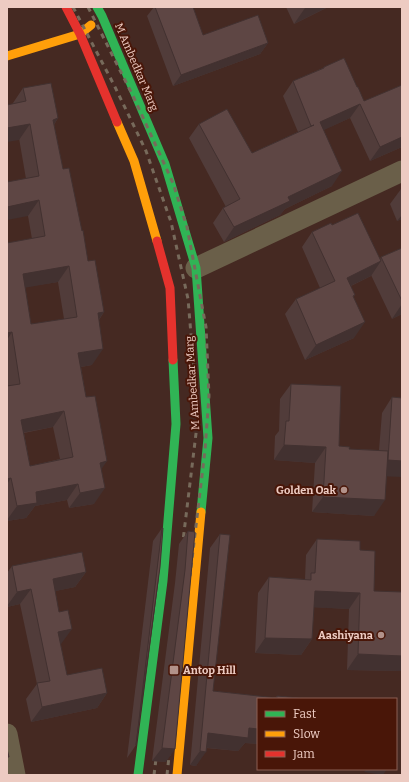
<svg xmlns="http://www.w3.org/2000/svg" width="409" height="782" font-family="Bitter,serif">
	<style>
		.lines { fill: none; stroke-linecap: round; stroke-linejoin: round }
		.street { stroke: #6a5f49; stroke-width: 21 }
		.fast { stroke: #30b455; stroke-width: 9 }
		.slow { stroke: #ff9f0a; stroke-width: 9 }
		.jam { stroke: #e5322d; stroke-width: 9 }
		.rail { stroke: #776a5b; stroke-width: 3; stroke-dasharray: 5 5; stroke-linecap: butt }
		.wall { fill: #513c3a; fill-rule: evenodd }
		.shaded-wall { fill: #423130 }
		.building { fill: #5e4644; stroke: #423130; fill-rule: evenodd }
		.poi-dot { fill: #b2928a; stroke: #491608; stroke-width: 1.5 }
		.labels { text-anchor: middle; stroke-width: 4; stroke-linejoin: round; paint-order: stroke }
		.street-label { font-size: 11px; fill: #edcbc2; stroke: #491608 }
		.poi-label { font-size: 11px; font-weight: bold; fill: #edcbc2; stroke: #491608; text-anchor: end }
	</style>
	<rect width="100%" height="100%" fill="#452922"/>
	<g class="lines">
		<g class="street">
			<polyline points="196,268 402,171"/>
			<polyline points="7,734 15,775"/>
		</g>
		<g class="fast">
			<polyline points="97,7 102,16 165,164 196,268 208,438 201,512"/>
			<polyline points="138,775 163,581 176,424 173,360"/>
		</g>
		<g class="slow">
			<polyline points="7,56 80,34 91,25"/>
			<polyline points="117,122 134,161 157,241"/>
			<polyline points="177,775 201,512"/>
		</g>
		<g class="jam">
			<polyline points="66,7 80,34 117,122"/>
			<polyline points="157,241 170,288 173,360"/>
		</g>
		<g class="rail">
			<polyline points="73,7 114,85 146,151 171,222 188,299 198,417 182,549"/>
			<polyline points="88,7 134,98 173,183 187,227 206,327 209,396 205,450 190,576"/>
			<polyline points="154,775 157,751"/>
			<polyline points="167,775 170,747"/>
		</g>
	</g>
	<g class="wall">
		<polygon points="154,7 193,7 203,35 268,43 260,54 173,86 147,16"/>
		<polygon points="286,7 328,7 294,24"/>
		<polygon points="324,67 357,87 364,101 402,147 370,161 350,118 323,130 332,186 285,209 280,215 224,242 213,223 223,208 226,207 189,138 199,124 252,153 298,132 283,96 293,81 323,68"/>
		<path d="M23,88L58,118L54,125L63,169L88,261L104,312L99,320L92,365L81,367L86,397L101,470L94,504L69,508L67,500L35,506L26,518L7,521V243L32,239L28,216L26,179L13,103ZM58,282L64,319L31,324L25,287ZM53,427L60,459L30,466L24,433Z"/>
		<polygon points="402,188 402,219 397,221 390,204 401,189"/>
		<polygon points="332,225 380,259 381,257 402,248 402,314 392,319 371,275 371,276 351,286 354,297 354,338 305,360 285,314 296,299 320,288 302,247 312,232"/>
		<polygon points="291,384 339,446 349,449 379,450 382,413 392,397 387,476 374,516 312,512 315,463 274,460 275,436 279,431 280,399"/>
		<polygon points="162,528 136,745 127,758 153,541"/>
		<polygon points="188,531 195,532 166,762 152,761 175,583 179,544"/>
		<polygon points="220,534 213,691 275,698 277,696 310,699 258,699 258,744 245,743 238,751 206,748 196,766 190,765 210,548"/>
		<polygon points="317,539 360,550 401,671 347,670 349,609 314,607 312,639 301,655 255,653 258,593 269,577 305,579 306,555"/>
		<polygon points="12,566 86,572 75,587 55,591 61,644 60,644 67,675 107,693 97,708 31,722 26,699 37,684 20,604 7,607 7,573"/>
	</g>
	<g class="shaded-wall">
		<polygon points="308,7 328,7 294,24 305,8"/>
		<polygon points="268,43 260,54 173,86 181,75"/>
		<polygon points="360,104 350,118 309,137 320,122"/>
		<polygon points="58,118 48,134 53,120"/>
		<polygon points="30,124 19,140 7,142 7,128"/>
		<polygon points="402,137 402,147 370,161 380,147"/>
		<polygon points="342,171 332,186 285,209 280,215 224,242 234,227 288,197"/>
		<polygon points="39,200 28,216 7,220 7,207"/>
		<polygon points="402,215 402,219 397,221"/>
		<polygon points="381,261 371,276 336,293 347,278"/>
		<polygon points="69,266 58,282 12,290 23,274"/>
		<polygon points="402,304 402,314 392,319"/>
		<polygon points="104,312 93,328 98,313"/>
		<polygon points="365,322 354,338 305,360 316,345"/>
		<polygon points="12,332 7,340 7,333"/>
		<polygon points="103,349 92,365 68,369 78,353"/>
		<polygon points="64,411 53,427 10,435 21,420"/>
		<polygon points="284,445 326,447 315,463 274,460"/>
		<polygon points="388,460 402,461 402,477 377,476"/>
		<polygon points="107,461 96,477 100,463"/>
		<polygon points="11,478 7,484 7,479"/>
		<polygon points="78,484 67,500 35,506 26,518 7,521 7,520 17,506 36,492"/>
		<polygon points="105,488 94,504 69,508 80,493"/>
		<polygon points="323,497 385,500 374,516 312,512"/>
		<polygon points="86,572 75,587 42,594 53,579"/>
		<polygon points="31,589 20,604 7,607 7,606 17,592"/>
		<polygon points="315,591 360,593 349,609 304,607"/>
		<polygon points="72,629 61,644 47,647 58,632"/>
		<polygon points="265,638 312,639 301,655 255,653"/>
		<polygon points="358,654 402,656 402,670 401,671 347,670"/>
		<polygon points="107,693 97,708 31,722 42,707"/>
		<polygon points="249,728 258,729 258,744 245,743 238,751 200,747 208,733"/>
		<polygon points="162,748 175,749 166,762 152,761"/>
		<polygon points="200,751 206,752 196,766 190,765"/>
		<polygon points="367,769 387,769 383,775 364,772"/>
	</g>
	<g class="building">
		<polygon points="155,7 193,7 203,35 258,15 268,43 181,75"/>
		<polygon points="344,58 357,87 358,87 364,101 402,85 402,137 380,147 360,104 320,122 342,171 288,197 290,201 234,227 223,208 240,199 199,124 227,109 252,153 314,125 311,126 293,81 324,68 324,67"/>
		<path d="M51,83L58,118L53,120L63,169L69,168L82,231L83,230L88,261L95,260L104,312L98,313L103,349L78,353L86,397L95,396L107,461L100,463L105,488L80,493L78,484L36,492L37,503L17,506L11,478L7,479V386L20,384L12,332L7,333V243L45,236L39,200L7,207V182L39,176L30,124L7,128V105L26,101L23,88ZM69,266L77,317L31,324L23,274ZM64,411L73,457L30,466L21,420Z"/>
		<polygon points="358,213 381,261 347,278 355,295 353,296 365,322 316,345 296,299 335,281 312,232 331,223 332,225"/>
		<polygon points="402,248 402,301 381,257"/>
		<polygon points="291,384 341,386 339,446 350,447 349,449 388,451 385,500 323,497 326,447 284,445 286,421 289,421"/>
		<polygon points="392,397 402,398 402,461 388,460"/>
		<polygon points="162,528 163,528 160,567 136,745"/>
		<polygon points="188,531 195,532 175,749 162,748 185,570"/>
		<polygon points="220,534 230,535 213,691 277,698 277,696 310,699 258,699 258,729 249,728 248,738 208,733 206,752 200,751"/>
		<polygon points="317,539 360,541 360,550 375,551 374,591 402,592 402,656 358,654 360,593 315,591 312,639 265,638 269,577 311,580 311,573 315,573"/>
		<polygon points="82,552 86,572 53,579 59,612 68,610 72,629 58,632 67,675 102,668 107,693 42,707 37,683 50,681 31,589 17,592 12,566"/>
		<polygon points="7,749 9,757 7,757"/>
	</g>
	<g class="poi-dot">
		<circle cx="344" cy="490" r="4"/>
		<circle cx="381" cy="635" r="4"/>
		<rect x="169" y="665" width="10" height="10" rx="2"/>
	</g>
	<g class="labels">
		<g class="street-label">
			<text transform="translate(137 67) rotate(67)" y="4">M Ambedkar Marg</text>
			<text transform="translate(192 383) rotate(-94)" y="4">M Ambedkar Marg</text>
		</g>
		<g class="poi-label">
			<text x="336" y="494">Golden Oak</text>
			<text x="373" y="639">Aashiyana</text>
			<text x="183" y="674" text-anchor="start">Antop Hill</text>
		</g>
	</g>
	<rect width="409" height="782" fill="none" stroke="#edcbc2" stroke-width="16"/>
	<rect x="257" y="698" width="140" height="72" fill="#491608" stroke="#8b5e52"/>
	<rect x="265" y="711" width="20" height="6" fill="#30b455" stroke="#8b5e52"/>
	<text x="293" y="718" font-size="12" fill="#edcbc2">Fast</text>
	<rect x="265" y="731" width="20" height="6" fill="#ff9f0a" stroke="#8b5e52"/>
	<text x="293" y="738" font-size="12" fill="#edcbc2">Slow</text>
	<rect x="265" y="751" width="20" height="6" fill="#e5322d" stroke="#8b5e52"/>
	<text x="293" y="758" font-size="12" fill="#edcbc2">Jam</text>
</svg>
